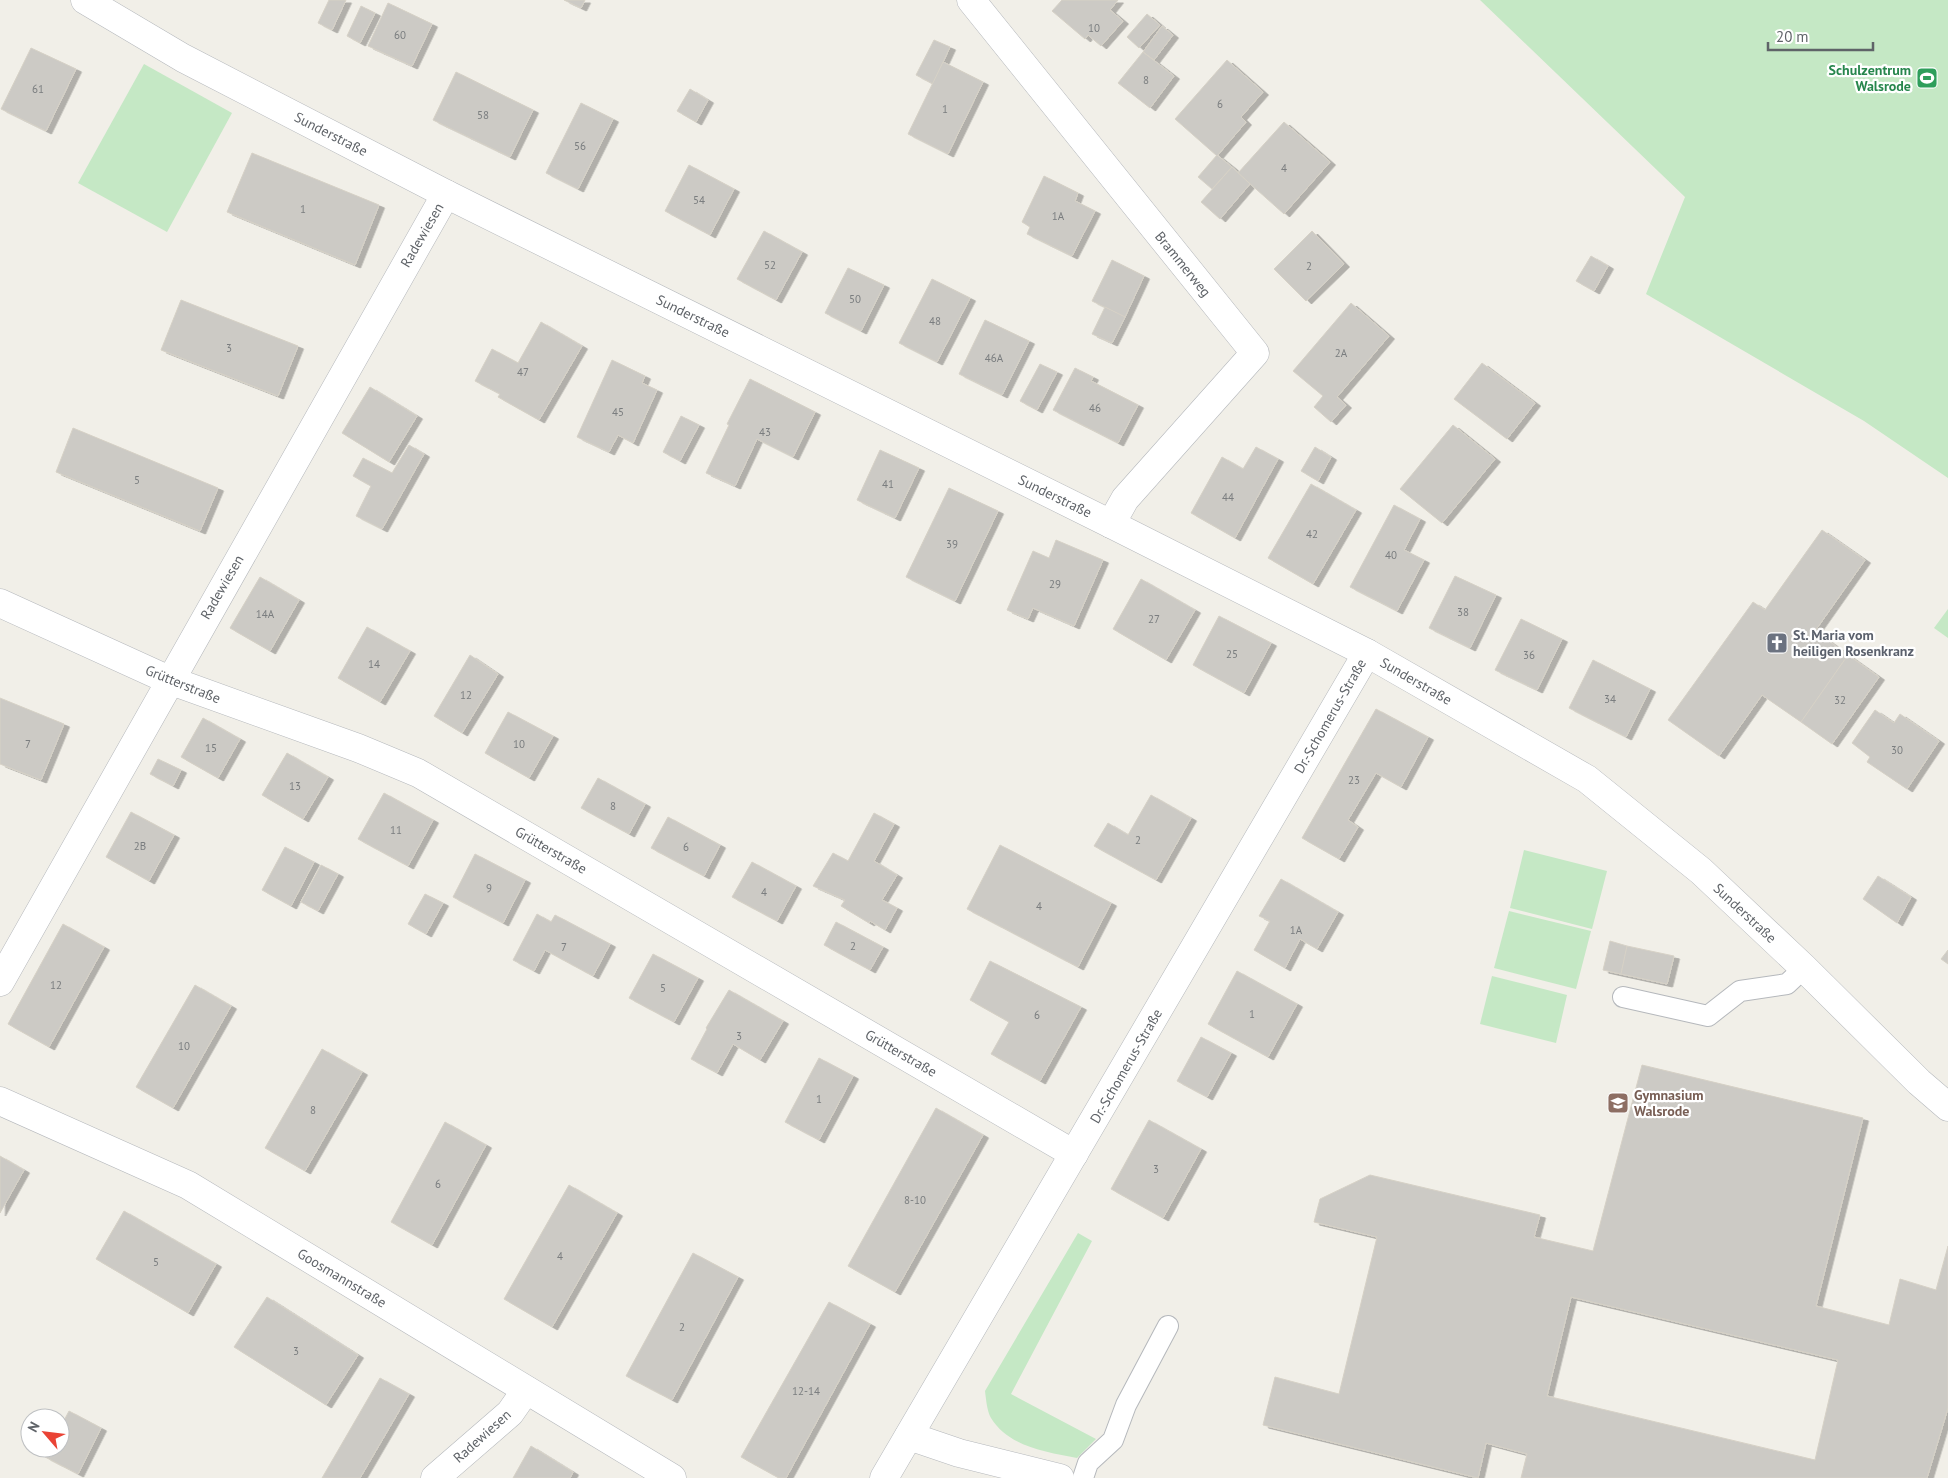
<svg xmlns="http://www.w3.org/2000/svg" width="1948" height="1478" font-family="'PT Sans',sans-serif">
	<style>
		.green { fill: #c5e8c5 }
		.building { fill: #cccac5; stroke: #d6d1c6; fill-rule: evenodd; filter: url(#shadow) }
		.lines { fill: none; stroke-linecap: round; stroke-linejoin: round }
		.service-casing { stroke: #b5b8bc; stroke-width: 22 }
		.minor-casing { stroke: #b5b8bc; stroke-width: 29 }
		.service { stroke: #fff; stroke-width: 20 }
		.minor { stroke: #fff; stroke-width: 28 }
		.labels { text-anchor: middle; stroke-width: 4.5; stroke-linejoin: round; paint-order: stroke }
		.number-label { font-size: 11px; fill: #7a7d7f }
		.leisure-label { font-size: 14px; font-weight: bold; fill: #27864d; stroke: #fff; text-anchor: end }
		.street-label { font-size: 14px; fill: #5f6368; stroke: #fff }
		.worship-label { font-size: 14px; font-weight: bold; fill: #5b616d; stroke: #fff; text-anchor: start }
		.education-label { font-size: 14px; font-weight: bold; fill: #785e54; stroke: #fff; text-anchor: start }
	</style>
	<defs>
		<filter id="shadow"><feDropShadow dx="5.5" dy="3" stdDeviation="0" flood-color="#0004"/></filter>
	</defs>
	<rect width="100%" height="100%" fill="#f1efe8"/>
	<g class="green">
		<polygon points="1480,0 1948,0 1948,478 1864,421 1646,294 1685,197"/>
		<polygon points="144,64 232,113 167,232 78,183"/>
		<polygon points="1948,609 1948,638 1934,628"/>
		<polygon points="1524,850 1607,871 1592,929 1510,908"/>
		<polygon points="1509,911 1591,931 1576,989 1494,968"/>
		<polygon points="1492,976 1567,995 1556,1043 1480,1024"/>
		<path d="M1078,1233L1092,1241L1011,1394L1096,1439L1077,1458C1046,1452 1009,1447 991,1418C987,1411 986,1399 985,1391Z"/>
	</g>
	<g class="building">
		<polygon points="329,0 346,0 332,30 318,23"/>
		<polygon points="564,0 585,0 581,8"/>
		<polygon points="1062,0 1118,0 1110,10 1123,21 1101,46 1088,35 1085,39 1052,11"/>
		<polygon points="388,3 432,24 412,66 368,46"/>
		<polygon points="361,6 375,13 360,43 347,36"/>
		<polygon points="1147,14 1160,25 1139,48 1127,37"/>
		<polygon points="1162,26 1173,35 1154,60 1143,52"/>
		<polygon points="934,40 950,47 933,84 916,75"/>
		<polygon points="31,48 76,69 46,131 1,109"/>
		<polygon points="1143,52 1174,76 1150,108 1118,83"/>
		<polygon points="1227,60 1263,92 1241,117 1246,122 1217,156 1175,119"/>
		<polygon points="943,62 983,82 948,154 908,134"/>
		<polygon points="456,72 533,110 510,157 433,120"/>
		<polygon points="690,89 708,100 696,122 677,111"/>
		<polygon points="581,103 613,119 578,189 546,173"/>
		<polygon points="1284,122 1330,162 1284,214 1238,173"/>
		<polygon points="252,153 379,205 355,265 227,212"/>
		<polygon points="1217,155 1232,167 1212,189 1198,177"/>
		<polygon points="689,165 734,189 710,235 665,211"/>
		<polygon points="1232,167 1250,184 1220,219 1201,202"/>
		<polygon points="1044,176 1078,193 1075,201 1095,211 1072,256 1027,234 1030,227 1022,222"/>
		<polygon points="764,231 802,252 776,300 737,279"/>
		<polygon points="1312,231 1344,264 1306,301 1274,269"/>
		<polygon points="1591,256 1608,266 1594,291 1576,281"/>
		<polygon points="1112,260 1144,276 1125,317 1092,301"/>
		<polygon points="848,268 884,285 861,331 825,313"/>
		<polygon points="932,279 970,298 937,362 899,343"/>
		<polygon points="181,300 298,346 278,396 161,350"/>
		<polygon points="1351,303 1389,336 1337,397 1346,405 1331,422 1314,407 1323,396 1293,371"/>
		<polygon points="1105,307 1125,317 1112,343 1092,334"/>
		<polygon points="985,320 1029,341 1002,395 959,374"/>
		<polygon points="541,322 582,346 539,420 498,397 500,394 475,381 492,349 518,363"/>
		<polygon points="612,360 645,376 642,383 657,390 633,443 618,435 609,452 577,437"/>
		<polygon points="1482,363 1535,403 1507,439 1454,399"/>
		<polygon points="1040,364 1057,372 1037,410 1020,401"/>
		<polygon points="1075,368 1093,377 1091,381 1138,405 1118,443 1053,410"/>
		<polygon points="750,379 815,412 793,457 757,439 735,486 706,473 729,425 727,424"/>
		<polygon points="370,387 417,416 389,462 342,433"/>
		<polygon points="681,416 699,425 680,461 663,452"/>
		<polygon points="1453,425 1495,459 1442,523 1400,489"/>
		<polygon points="73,428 218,488 200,531 56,472"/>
		<polygon points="409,445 424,454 382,529 356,516 371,486 353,476 363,458 392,473"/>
		<polygon points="1256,447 1278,459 1235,538 1191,513 1222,457 1243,469"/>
		<polygon points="1315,447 1331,457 1318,481 1301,471"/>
		<polygon points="880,450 919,468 895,518 857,500"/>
		<polygon points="1311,484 1356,510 1313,584 1268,558"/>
		<polygon points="949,488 998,511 955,601 906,577"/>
		<polygon points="1394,505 1420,519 1404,550 1424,560 1397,611 1350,587"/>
		<polygon points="1822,530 1865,560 1815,631 1848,655 1801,722 1762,695 1719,756 1668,720 1753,602 1765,610"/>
		<polygon points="1056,540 1103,560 1074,626 1033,608 1028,619 1007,610 1033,551 1049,558"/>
		<polygon points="1455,576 1496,595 1470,648 1429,628"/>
		<polygon points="260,577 299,600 270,651 230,628"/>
		<polygon points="1141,579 1195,610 1166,660 1113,629"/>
		<polygon points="1219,616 1271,643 1244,693 1193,665"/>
		<polygon points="1521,619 1562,639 1537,690 1495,670"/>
		<polygon points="367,627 410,651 380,702 338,678"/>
		<polygon points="470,655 498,674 462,733 434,716"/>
		<polygon points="1848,655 1879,677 1832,744 1801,722"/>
		<polygon points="1593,660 1650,689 1626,737 1569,708"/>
		<polygon points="0,698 64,724 41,780 0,764"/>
		<polygon points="1376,709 1428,737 1401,787 1376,773 1348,820 1358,827 1339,859 1302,838"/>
		<polygon points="1875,710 1894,723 1900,714 1939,741 1907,789 1867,762 1870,757 1852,743"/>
		<polygon points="508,712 553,736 529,778 485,753"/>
		<polygon points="203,718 240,739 218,778 181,757"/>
		<polygon points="287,753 328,777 303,819 262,795"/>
		<polygon points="158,759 181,770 173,786 150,774"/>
		<polygon points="598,778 645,804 629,834 581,808"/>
		<polygon points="384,793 433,820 408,866 358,839"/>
		<polygon points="1151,795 1191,818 1156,880 1094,846 1108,823 1128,835"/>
		<polygon points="131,812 174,835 149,881 106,857"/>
		<polygon points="874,813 894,824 874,861 897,875 882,900 897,908 885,930 870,921 869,923 841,906 845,900 813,886 833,853 848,861"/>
		<polygon points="668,817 720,845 704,876 651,848"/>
		<polygon points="1000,845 1111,903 1078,967 967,909"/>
		<polygon points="285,847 314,862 291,906 262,890"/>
		<polygon points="475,854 525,880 503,923 453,897"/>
		<polygon points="752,862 796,886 777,921 732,897"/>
		<polygon points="321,865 338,874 318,911 301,902"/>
		<polygon points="1878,876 1911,897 1897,923 1863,899"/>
		<polygon points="1281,879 1338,912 1317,949 1300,939 1285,968 1254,950 1270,921 1259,916"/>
		<polygon points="425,894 443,903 426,934 408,924"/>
		<polygon points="537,914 551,922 555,915 610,944 593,976 545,950 534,971 513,960"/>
		<polygon points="836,922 883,947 870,970 824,945"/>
		<polygon points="63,924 104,947 49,1047 8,1024"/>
		<polygon points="1610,941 1627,946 1621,974 1603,970"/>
		<polygon points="1627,946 1674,956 1667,984 1621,974"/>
		<polygon points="1948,950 1948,964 1941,959"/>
		<polygon points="653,954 698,978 674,1022 629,998"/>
		<polygon points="990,961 1081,1007 1040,1081 991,1054 1009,1022 970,1000"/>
		<polygon points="1237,971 1297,1004 1268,1057 1208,1024"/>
		<polygon points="195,985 231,1006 173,1108 136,1087"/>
		<polygon points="729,990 783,1021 760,1060 733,1044 717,1073 691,1059 707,1029 706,1028"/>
		<polygon points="1201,1037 1231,1053 1207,1097 1177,1081"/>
		<polygon points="322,1049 362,1072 305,1171 265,1148"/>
		<polygon points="819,1058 853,1076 819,1140 785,1122"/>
		<path d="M1642,1065L1863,1118L1816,1306L1889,1325L1900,1279L1936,1290L1948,1246V1408L1927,1478H1521L1527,1454L1486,1443L1478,1478L1263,1425L1275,1377L1339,1394L1377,1237L1314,1222L1320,1199L1370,1175L1540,1215L1534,1237L1593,1251ZM1571,1297L1838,1360L1815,1460L1547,1396Z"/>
		<polygon points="936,1108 983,1135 895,1292 848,1266"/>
		<polygon points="1149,1120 1201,1149 1163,1218 1111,1189"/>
		<polygon points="445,1122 486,1145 432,1245 391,1222"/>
		<polygon points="0,1156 24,1170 0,1213"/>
		<polygon points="569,1185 617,1213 552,1327 504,1299"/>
		<polygon points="124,1211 216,1264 188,1313 96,1259"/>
		<polygon points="693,1253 738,1277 672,1400 626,1376"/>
		<polygon points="267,1297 358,1355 326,1405 234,1347"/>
		<polygon points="829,1302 870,1324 786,1478 779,1478 741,1457"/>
		<polygon points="380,1378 409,1394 360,1478 322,1478"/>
		<polygon points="69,1411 101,1428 78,1474 45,1457 50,1448 60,1448 60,1428"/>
		<polygon points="531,1446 573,1472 570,1478 513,1478"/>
	</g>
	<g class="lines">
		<g class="service-casing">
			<g id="service">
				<polyline points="1623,997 1708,1016 1740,991 1787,984 1804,968"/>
				<polyline points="1083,1478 1088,1463 1113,1440 1126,1405 1168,1326"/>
			</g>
		</g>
		<g class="minor-casing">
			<g id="minor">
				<polyline points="85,0 183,58 446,194 1111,524 1367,653 1587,779 1701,871 1804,968 1919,1082 1948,1107"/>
				<polyline points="971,0 1255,353 1125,499 1111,524"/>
				<polyline points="0,603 169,680 358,748 418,773 1074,1154"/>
				<polyline points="0,982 446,194"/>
				<polyline points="0,1101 188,1185 672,1478"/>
				<polyline points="909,1436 959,1453 1060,1478"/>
				<polyline points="435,1478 510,1413 526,1390"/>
				<polyline points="884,1478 1367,653"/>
			</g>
		</g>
		<use href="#service" class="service"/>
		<use href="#minor" class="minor"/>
	</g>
	<defs>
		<g id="stadium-square" transform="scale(1.125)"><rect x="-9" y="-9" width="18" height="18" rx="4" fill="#2e9e5b" stroke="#fff"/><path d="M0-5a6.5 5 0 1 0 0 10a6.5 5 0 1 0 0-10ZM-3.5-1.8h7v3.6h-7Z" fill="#fff"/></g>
		<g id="church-square" transform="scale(1.125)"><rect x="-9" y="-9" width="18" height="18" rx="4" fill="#6b7280" stroke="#fff"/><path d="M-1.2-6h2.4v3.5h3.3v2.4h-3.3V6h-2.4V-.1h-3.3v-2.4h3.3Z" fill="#fff"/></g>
		<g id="school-square" transform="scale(1.125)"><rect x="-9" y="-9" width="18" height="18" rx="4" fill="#8d6e63" stroke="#fff"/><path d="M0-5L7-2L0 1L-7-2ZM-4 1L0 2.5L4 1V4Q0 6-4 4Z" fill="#fff"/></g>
	</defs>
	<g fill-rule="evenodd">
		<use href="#stadium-square" x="1927" y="78"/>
		<use href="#church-square" x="1777" y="643"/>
		<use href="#school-square" x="1618" y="1103"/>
	</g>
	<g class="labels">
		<g class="number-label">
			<text x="1094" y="32">10</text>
			<text x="400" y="39">60</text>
			<text x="1146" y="84">8</text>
			<text x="38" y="93">61</text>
			<text x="1220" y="108">6</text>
			<text x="945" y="113">1</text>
			<text x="483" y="119">58</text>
			<text x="580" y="150">56</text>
			<text x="1284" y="172">4</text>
			<text x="699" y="204">54</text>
			<text x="303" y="213">1</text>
			<text x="1058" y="220">1A</text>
			<text x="770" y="269">52</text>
			<text x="1309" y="270">2</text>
			<text x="855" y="303">50</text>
			<text x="935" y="325">48</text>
			<text x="229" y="352">3</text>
			<text x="1341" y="357">2A</text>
			<text x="994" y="362">46A</text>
			<text x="523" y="376">47</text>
			<text x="1095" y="412">46</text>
			<text x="618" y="416">45</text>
			<text x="765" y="436">43</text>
			<text x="137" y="484">5</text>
			<text x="888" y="488">41</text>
			<text x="1228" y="501">44</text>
			<text x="1312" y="538">42</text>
			<text x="952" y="548">39</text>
			<text x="1391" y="559">40</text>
			<text x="1055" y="588">29</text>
			<text x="1463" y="616">38</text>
			<text x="265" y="618">14A</text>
			<text x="1154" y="623">27</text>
			<text x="1232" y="658">25</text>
			<text x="1529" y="659">36</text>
			<text x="374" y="668">14</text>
			<text x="466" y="699">12</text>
			<text x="1610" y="703">34</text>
			<text x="1840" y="704">32</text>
			<text x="28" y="748">7</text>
			<text x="519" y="748">10</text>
			<text x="211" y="752">15</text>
			<text x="1897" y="754">30</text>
			<text x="1354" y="784">23</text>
			<text x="295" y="790">13</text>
			<text x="613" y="810">8</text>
			<text x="396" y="834">11</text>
			<text x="1138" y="844">2</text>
			<text x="140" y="850">2B</text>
			<text x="686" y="851">6</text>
			<text x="489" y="892">9</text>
			<text x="764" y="896">4</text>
			<text x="1039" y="910">4</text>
			<text x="1296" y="934">1A</text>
			<text x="853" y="950">2</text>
			<text x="564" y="951">7</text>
			<text x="56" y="989">12</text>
			<text x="663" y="992">5</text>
			<text x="1252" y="1018">1</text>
			<text x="1037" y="1019">6</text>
			<text x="739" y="1040">3</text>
			<text x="184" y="1050">10</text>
			<text x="819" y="1103">1</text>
			<text x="313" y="1114">8</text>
			<text x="1156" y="1173">3</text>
			<text x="438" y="1188">6</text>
			<text x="915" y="1204">8-10</text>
			<text x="560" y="1260">4</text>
			<text x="156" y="1266">5</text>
			<text x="682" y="1331">2</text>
			<text x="296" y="1355">3</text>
			<text x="806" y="1395">12-14</text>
		</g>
		<g class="leisure-label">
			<text x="1911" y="75">Schulzentrum<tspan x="1911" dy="16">Walsrode</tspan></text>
		</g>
		<g class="street-label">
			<text transform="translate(331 134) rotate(27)" y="5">Sunderstraße</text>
			<text transform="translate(422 235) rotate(-60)" y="5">Radewiesen</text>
			<text transform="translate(1183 264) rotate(51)" y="5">Brammerweg</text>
			<text transform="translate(693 316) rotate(26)" y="5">Sunderstraße</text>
			<text transform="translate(1055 496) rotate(26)" y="5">Sunderstraße</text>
			<text transform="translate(222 587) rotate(-60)" y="5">Radewiesen</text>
			<text transform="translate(1416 681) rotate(30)" y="5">Sunderstraße</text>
			<text transform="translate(183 684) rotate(22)" y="5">Grütterstraße</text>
			<text transform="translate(1330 716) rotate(-60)" y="5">Dr.-Schomerus-Straße</text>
			<text transform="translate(551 850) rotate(30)" y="5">Grütterstraße</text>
			<text transform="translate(1745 913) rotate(43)" y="5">Sunderstraße</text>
			<text transform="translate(901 1053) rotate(30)" y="5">Grütterstraße</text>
			<text transform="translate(1126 1066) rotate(-60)" y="5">Dr.-Schomerus-Straße</text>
			<text transform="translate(342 1278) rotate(31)" y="5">Goosmannstraße</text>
			<text transform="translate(482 1436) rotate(-42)" y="5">Radewiesen</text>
		</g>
		<g class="worship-label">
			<text x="1793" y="640">St. Maria vom<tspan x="1793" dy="16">heiligen Rosenkranz</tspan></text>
		</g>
		<g class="education-label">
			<text x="1634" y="1100">Gymnasium<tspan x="1634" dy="16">Walsrode</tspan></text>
		</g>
	</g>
	<g transform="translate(45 1433) rotate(298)"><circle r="24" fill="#ffffff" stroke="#bfc1c3"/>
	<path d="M0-4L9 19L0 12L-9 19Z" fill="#ea4335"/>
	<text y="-8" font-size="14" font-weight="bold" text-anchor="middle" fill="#5f6368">N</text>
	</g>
	<path d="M1768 42v8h105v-8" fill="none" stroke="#5f6368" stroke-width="2.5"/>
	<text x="1776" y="42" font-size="15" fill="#5f6368" stroke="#ffffff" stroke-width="4" paint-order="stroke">20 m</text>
</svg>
